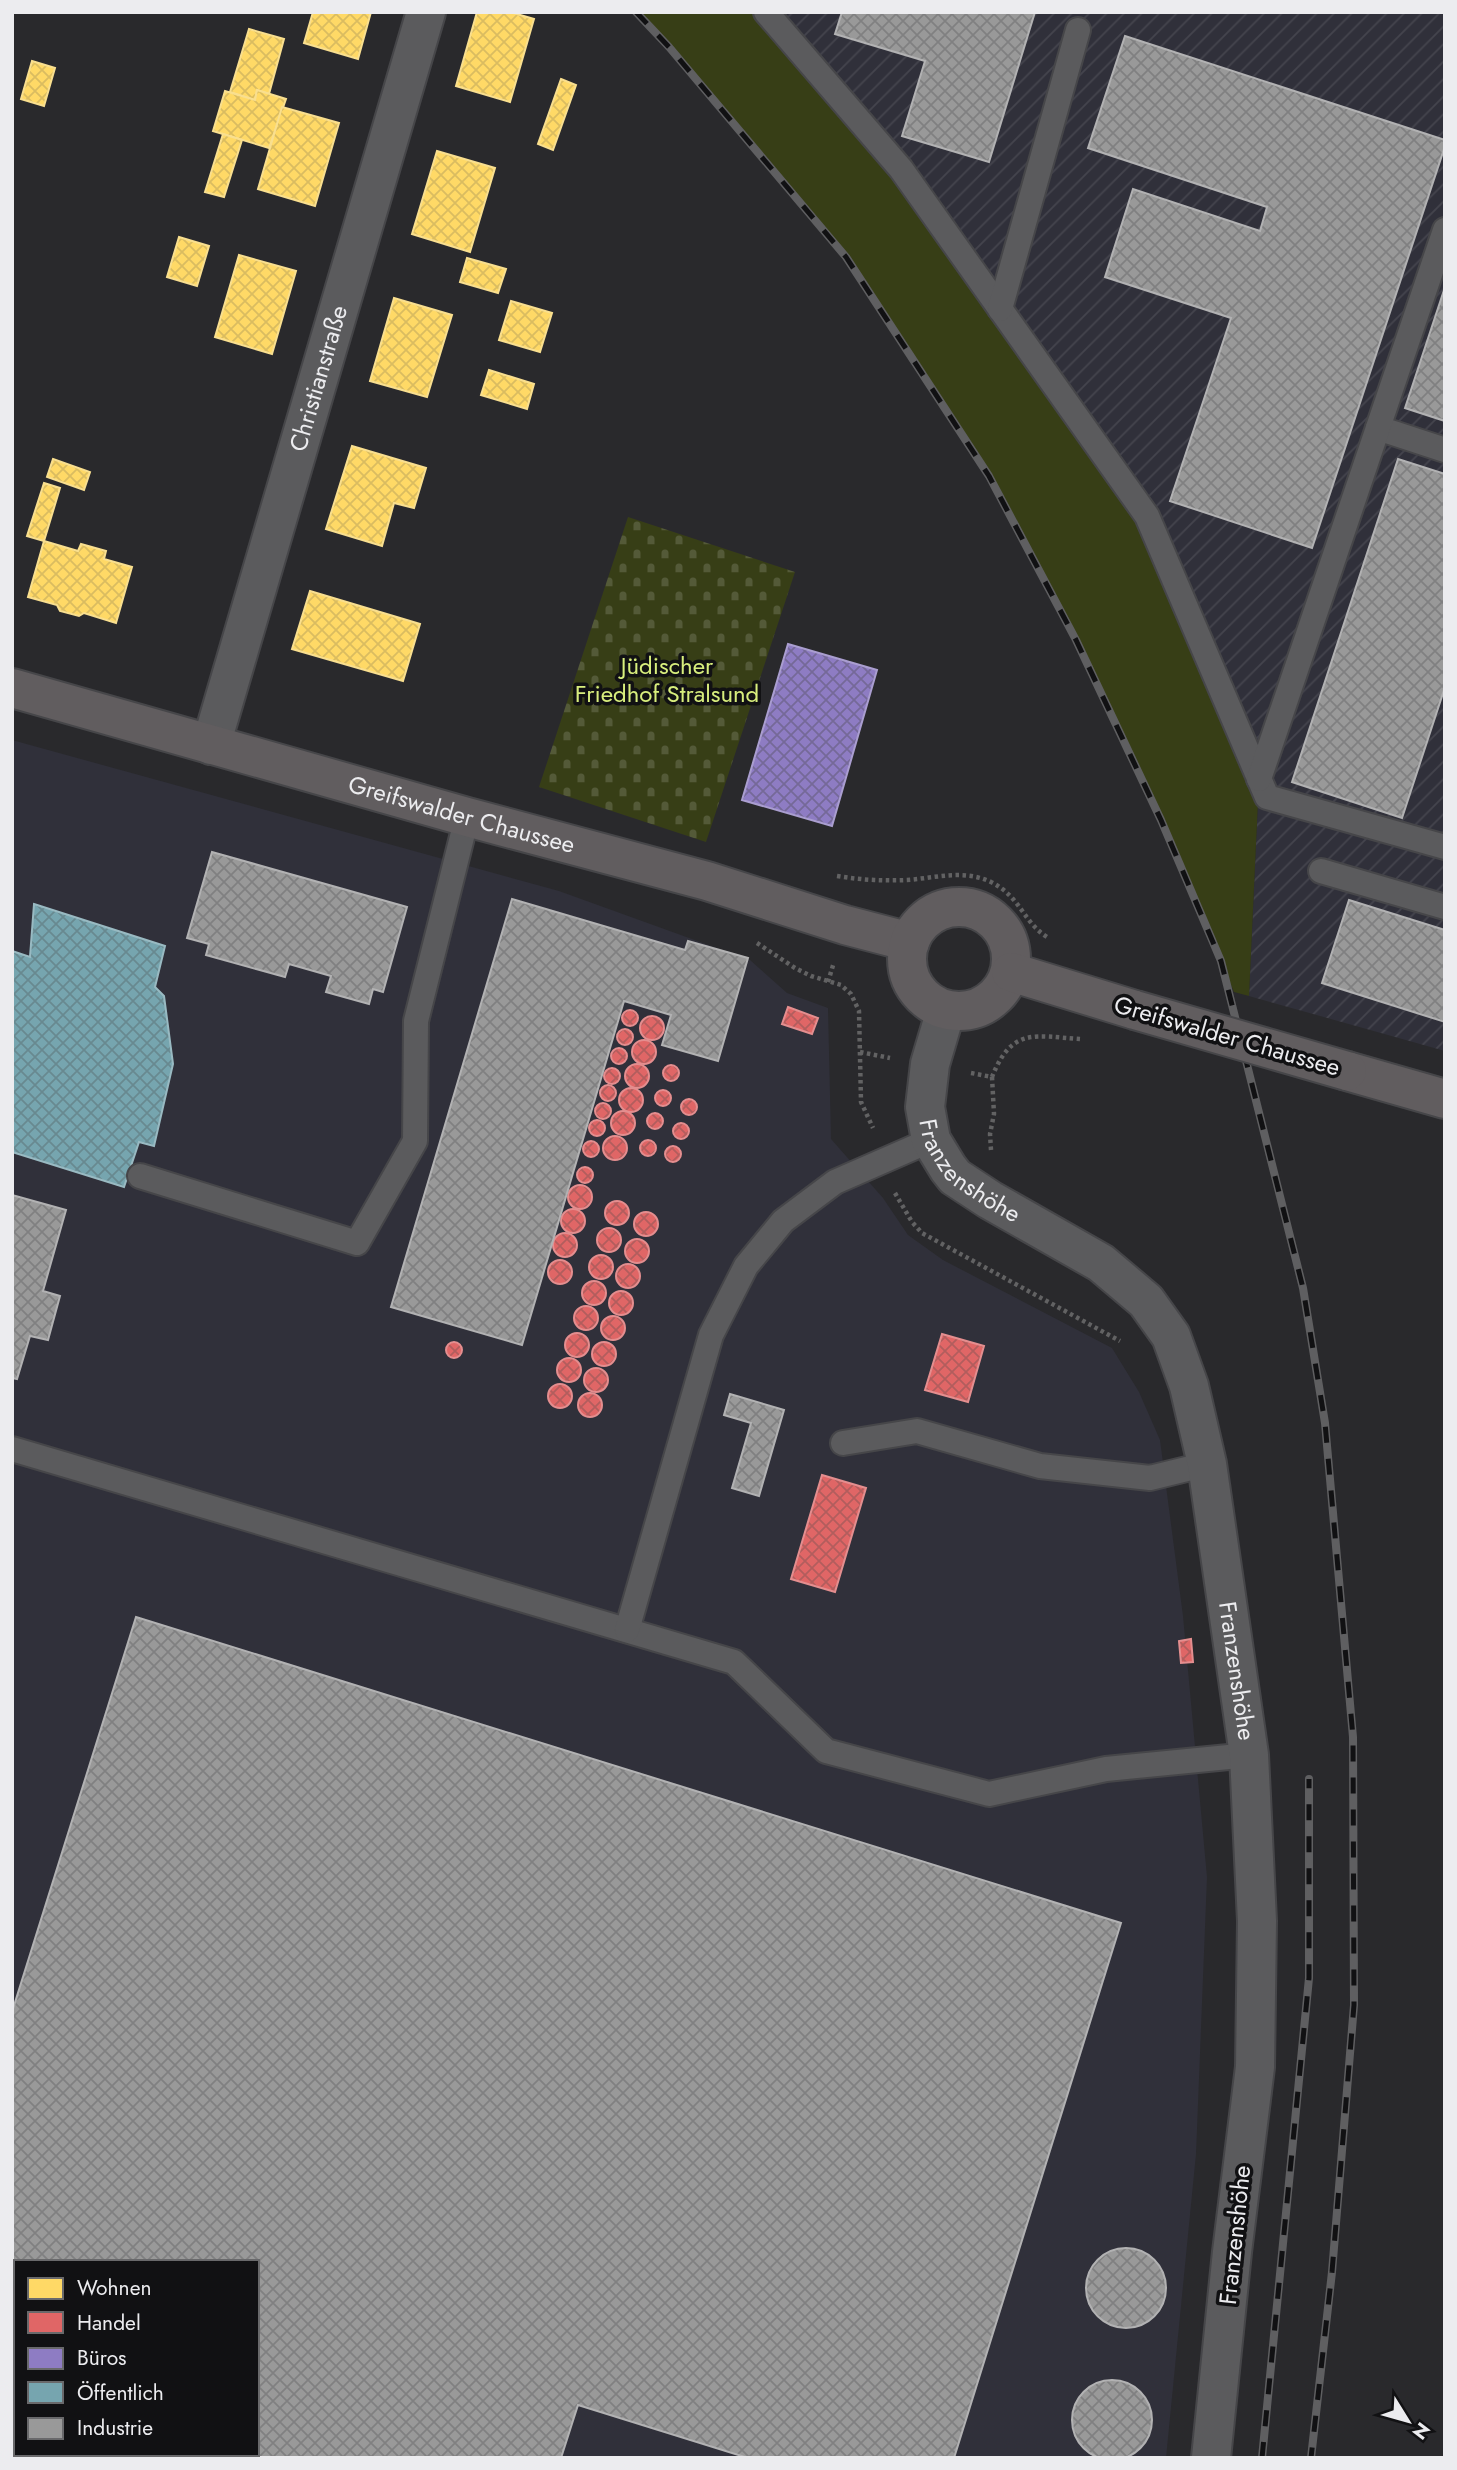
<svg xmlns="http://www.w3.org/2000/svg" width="1457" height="2470" font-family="Jost,sans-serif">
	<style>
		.built { fill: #30303a; fill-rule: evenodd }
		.industrial { fill: url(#industrial-furrows) }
		.green { fill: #373e16 }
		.cemetery { fill: url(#cemetery-stones) }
		.homes { fill: url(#homes-cross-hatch); stroke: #f9df8f; stroke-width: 2 }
		.shops { fill: url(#shops-cross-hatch); stroke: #e48e8f; stroke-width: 2 }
		.offices { fill: url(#offices-cross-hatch); stroke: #aa9ed0; stroke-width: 2 }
		.public { fill: url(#public-cross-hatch); stroke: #99bac2; stroke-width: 2 }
		.industry { fill: url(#industry-cross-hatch); stroke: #b2b2b3; stroke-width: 2 }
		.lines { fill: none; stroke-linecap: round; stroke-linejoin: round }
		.lane-casing { stroke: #464649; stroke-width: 28 }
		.street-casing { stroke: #464649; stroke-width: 42 }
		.secondary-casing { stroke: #464649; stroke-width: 42 }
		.path { stroke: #626263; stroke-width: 4.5; stroke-dasharray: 3.5 3.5; stroke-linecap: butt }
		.lane { stroke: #5b5b5d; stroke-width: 24 }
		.street { stroke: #5b5b5d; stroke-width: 38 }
		.secondary { stroke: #615d5f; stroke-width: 38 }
		.rail-casing { stroke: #5f5f61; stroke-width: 8 }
		.rail { stroke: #111113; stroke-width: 5; stroke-dasharray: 16; stroke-linecap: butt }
		.secondary-bridge-casing { stroke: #464649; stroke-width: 42; stroke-linecap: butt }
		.secondary-bridge { stroke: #615d5f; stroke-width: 38 }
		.labels { text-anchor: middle; stroke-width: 7; stroke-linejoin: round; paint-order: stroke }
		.street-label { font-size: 24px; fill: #ececef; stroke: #111113 }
		.park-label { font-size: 24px; fill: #d8ee7d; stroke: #111113 }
	</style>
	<defs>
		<pattern id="industrial-furrows" width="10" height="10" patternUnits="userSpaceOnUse" patternTransform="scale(1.75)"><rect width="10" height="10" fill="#30303a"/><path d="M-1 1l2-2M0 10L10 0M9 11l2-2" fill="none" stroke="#44444d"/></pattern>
		<pattern id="cemetery-stones" width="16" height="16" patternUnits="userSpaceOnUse" patternTransform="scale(1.75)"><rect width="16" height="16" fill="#373e16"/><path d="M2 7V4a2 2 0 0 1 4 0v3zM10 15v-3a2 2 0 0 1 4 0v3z" fill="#545a38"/></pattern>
		<pattern id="homes-cross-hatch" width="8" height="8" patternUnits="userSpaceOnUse" patternTransform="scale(1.75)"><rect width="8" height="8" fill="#ffd966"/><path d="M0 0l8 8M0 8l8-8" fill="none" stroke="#dabc60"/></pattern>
		<pattern id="shops-cross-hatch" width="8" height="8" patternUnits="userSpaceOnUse" patternTransform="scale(1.75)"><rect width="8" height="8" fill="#e06666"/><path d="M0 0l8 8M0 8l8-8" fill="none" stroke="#b25d5d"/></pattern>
		<pattern id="offices-cross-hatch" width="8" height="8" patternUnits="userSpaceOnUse" patternTransform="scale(1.75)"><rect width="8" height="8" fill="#8e7cc3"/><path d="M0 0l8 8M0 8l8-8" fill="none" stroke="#756998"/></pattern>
		<pattern id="public-cross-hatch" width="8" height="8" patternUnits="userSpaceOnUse" patternTransform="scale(1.75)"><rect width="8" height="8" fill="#76a5af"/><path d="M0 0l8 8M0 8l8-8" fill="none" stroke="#688990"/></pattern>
		<pattern id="industry-cross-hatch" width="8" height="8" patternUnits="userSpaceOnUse" patternTransform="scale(1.75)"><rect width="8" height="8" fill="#999"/><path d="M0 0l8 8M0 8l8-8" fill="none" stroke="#808081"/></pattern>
	</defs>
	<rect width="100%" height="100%" fill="#29292c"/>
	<path class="built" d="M12,740L559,891L750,960L787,993L828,1008L831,1139L883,1198L908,1235L943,1260L1112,1348L1139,1392L1160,1440L1183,1616L1207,1877L1196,2154L1166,2458L12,2457ZM16,2262H257V2454H16Z"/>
	<polygon class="industrial" points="766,12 1445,12 1445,1051 1249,996 1259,779"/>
	<polygon class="green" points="636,12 766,12 901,169 1147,516 1259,779 1249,996 1234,992 1161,820 1076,640 989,476 846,257 669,47"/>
	<polygon class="cemetery" points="628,517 795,572 706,842 539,787"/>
	<g class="homes">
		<polygon points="313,12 371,12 358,59 304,43"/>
		<polygon points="477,12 510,12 534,19 510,102 456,86"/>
		<polygon points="249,29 284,39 269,94 257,90 255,100 230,92"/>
		<polygon points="32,61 55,68 44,106 21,99"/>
		<polygon points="561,79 576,85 553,150 538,144"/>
		<polygon points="257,90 286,99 269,148 213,131 225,91 255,100"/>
		<polygon points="282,107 339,123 315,206 258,189"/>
		<polygon points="223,134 242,140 224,197 205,192"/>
		<polygon points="437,151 495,168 470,252 412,234"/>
		<polygon points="179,237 209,246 197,286 167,277"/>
		<polygon points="239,255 296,271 272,354 215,337"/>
		<polygon points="467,258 506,269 498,293 460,282"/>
		<polygon points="394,298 452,315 427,397 370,381"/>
		<polygon points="511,301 552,313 540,352 499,340"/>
		<polygon points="489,370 534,384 527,409 481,395"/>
		<polygon points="352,446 426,468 414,508 394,503 382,546 326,529"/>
		<polygon points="53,459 90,472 84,490 47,477"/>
		<polygon points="44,483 60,488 44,541 27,536"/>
		<polygon points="44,541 78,551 81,544 106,551 104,559 132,567 116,623 84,613 79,616 60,611 57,605 28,597"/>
		<polygon points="310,591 420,624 403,681 292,649"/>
	</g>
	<g class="shops">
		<polygon points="788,1007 818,1018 812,1034 782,1024"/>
		<circle cx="630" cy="1018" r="8"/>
		<circle cx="652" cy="1028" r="12"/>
		<circle cx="625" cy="1037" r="8"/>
		<circle cx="644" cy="1052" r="12"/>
		<circle cx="619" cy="1056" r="8"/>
		<circle cx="637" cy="1076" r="12"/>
		<circle cx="671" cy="1073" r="8"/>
		<circle cx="612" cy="1076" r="8"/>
		<circle cx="608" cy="1093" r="8"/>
		<circle cx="631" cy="1100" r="12"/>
		<circle cx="663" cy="1098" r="8"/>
		<circle cx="689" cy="1107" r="8"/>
		<circle cx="603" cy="1111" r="8"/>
		<circle cx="623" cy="1123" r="12"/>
		<circle cx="655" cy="1121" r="8"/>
		<circle cx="597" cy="1128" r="8"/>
		<circle cx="681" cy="1131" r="8"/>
		<circle cx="615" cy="1148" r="12"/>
		<circle cx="648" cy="1148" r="8"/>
		<circle cx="591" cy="1149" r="8"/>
		<circle cx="673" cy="1154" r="8"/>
		<circle cx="585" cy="1175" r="8"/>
		<circle cx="580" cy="1197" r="12"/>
		<circle cx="617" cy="1213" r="12"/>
		<circle cx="573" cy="1221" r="12"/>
		<circle cx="646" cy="1224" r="12"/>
		<circle cx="609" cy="1240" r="12"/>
		<circle cx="565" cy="1245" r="12"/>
		<circle cx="637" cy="1251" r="12"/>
		<circle cx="601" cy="1267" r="12"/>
		<circle cx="560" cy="1272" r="12"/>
		<circle cx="628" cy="1276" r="12"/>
		<circle cx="594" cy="1293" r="12"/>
		<circle cx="621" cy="1303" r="12"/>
		<circle cx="586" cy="1318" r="12"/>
		<circle cx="613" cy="1328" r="12"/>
		<circle cx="577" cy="1345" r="12"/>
		<polygon points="942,1334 984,1346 968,1402 925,1390"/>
		<circle cx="604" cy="1354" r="12"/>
		<circle cx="454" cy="1350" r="8"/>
		<circle cx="569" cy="1370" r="12"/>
		<circle cx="596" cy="1380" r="12"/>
		<circle cx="560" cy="1396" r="12"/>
		<circle cx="590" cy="1405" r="12"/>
		<polygon points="822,1475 866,1488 835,1592 791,1579"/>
		<polygon points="1191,1639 1193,1662 1181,1663 1179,1641"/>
	</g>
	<polygon class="offices" points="788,644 877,670 832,826 742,800"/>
	<polygon class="public" points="34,904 165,946 155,987 164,996 173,1064 154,1146 139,1142 124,1187 12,1152 12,951 30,957"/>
	<g class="industry">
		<polygon points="842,12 1035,12 989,162 902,136 925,61 835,34"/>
		<polygon points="1125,36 1445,140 1445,146 1312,548 1170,501 1231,318 1105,277 1133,189 1260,231 1267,207 1088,148"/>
		<polygon points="1445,287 1445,421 1405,408"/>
		<polygon points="1398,459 1445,474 1445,687 1402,818 1292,782"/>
		<polygon points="212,852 407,907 383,992 373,989 369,1004 326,992 331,976 289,964 285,977 206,955 209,944 187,938"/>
		<polygon points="512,899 685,950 688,941 748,958 718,1061 662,1045 671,1015 624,1001 522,1345 391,1307"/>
		<polygon points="1349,900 1445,930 1445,1022 1322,983"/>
		<polygon points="12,1195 66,1210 43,1291 60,1296 48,1340 30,1336 17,1379 12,1378"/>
		<polygon points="730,1394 784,1410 759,1496 732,1488 751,1423 724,1415"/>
		<polygon points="136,1617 1121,1923 954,2458 748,2458 578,2405 561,2458 191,2458 183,2454 257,2454 257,2262 16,2262 16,2373 12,2370 12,2012"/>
		<circle cx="1126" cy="2288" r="40"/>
		<circle cx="1112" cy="2420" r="40"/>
	</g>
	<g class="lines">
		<g class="lane-casing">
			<g id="lane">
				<polyline points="766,12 901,169 1147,516 1267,797 1445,847"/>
				<polyline points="1000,309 1078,30"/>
				<polyline points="1378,428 1445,450"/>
				<polyline points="1259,779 1445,230"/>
				<polyline points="1321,871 1445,907"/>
				<polyline points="140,1176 357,1243 415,1141 416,1021 467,817"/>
				<polyline points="843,1443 917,1431 1040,1466 1150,1478 1207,1464"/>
				<polyline points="12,1449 734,1662 826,1751 989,1794 1106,1769 1249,1755"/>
				<polyline points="627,1630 711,1335 746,1266 783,1221 835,1182 931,1140"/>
			</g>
		</g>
		<g class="street-casing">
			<g id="street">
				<path id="s1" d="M211,745L426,12"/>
				<path id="s2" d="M946,1010L930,1064L925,1107L931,1140L948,1168L955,1177L990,1200L1101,1263L1146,1301L1171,1336L1189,1386L1207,1464L1249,1755L1257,1921L1255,2067L1232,2252L1211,2458"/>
			</g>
		</g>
		<g class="secondary-casing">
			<g id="secondary">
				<path id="s3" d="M12,688L467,817L707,881L845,925L910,942"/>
				<circle cx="959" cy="959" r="52"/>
				<polyline points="1011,972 1135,1010"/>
				<polyline points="1347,1071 1445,1099"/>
			</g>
		</g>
		<g class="path">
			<path d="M837,876C861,880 883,881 907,880C935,878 964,869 991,882C1021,897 1023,922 1047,937"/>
			<polyline points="757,943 795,968 811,976 841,985 851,994 859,1011 861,1102 873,1128"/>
			<polyline points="828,982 834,962"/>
			<polyline points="860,1052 890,1058"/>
			<path d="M971,1073L992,1077C1012,1027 1034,1036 1080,1039"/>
			<polyline points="991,1150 990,1134 994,1114 992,1077"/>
			<polyline points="895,1193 912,1222 922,1233 1120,1341"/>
		</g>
		<use href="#lane" class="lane"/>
		<use href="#street" class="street"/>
		<use href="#secondary" class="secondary"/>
		<g class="rail-casing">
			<g id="rail">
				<polyline points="636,12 669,47 846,257 989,476 1076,640 1161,820 1221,961 1303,1288 1325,1423 1353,1737 1354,2005 1332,2272 1311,2458"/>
				<polyline points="1262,2458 1309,1978 1309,1779"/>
			</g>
		</g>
		<use href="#rail" class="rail"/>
		<g class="secondary-bridge-casing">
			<polyline id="secondary-bridge" points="1135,1010 1347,1071"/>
		</g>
		<use href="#secondary-bridge" class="secondary-bridge"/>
	</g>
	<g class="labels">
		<g class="street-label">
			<text dy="8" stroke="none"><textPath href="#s1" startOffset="382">Christianstraße</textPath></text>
			<text dy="8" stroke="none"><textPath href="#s3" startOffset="467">Greifswalder Chaussee</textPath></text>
			<text transform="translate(1227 1036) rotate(16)" y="8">Greifswalder Chaussee</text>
			<text dy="8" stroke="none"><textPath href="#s2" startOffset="182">Franzenshöhe</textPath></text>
			<text dy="8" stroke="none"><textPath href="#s2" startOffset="791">Franzenshöhe</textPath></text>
			<text transform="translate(1235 2235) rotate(-84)" y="8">Franzenshöhe</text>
		</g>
		<g class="park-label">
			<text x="667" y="674">Jüdischer<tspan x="667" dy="28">Friedhof Stralsund</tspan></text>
		</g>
	</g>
	<rect width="1457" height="2470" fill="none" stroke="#ececef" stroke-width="28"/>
	<rect x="14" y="2260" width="245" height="196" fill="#111113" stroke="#69696b" stroke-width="2"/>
	<rect x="28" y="2278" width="35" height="21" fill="#ffd966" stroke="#69696b" stroke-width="2"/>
	<text x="77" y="2295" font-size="21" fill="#ececef">Wohnen</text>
	<rect x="28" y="2312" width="35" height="21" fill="#e06666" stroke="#69696b" stroke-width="2"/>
	<text x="77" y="2330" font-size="21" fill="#ececef">Handel</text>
	<rect x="28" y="2348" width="35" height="21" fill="#8e7cc3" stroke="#69696b" stroke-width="2"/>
	<text x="77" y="2365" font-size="21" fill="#ececef">Büros</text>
	<rect x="28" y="2382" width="35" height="21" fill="#76a5af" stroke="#69696b" stroke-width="2"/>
	<text x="77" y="2400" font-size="21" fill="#ececef">Öffentlich</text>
	<rect x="28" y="2418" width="35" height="21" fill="#999999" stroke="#69696b" stroke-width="2"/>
	<text x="77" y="2435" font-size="21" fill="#ececef">Industrie</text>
	<g transform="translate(1408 2421) rotate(127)" stroke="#111113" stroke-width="5" paint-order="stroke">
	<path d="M0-5L12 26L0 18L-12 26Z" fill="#ececef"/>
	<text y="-10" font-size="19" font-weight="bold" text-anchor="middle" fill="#ececef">N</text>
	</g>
</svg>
